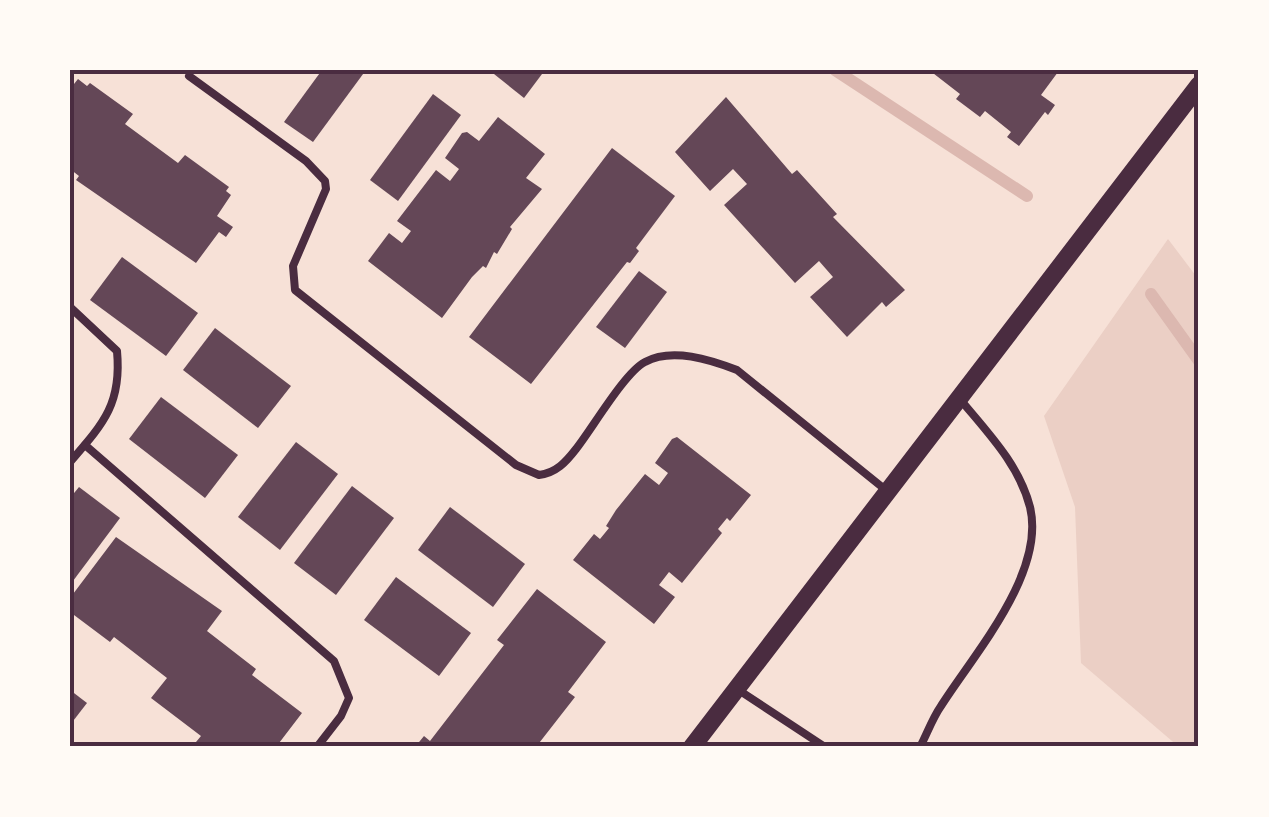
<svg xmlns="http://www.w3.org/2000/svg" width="1269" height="817" font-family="Bitter,serif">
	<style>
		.green { fill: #ebcfc5 }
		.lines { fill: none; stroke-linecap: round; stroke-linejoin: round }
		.stream { stroke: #dcb8b0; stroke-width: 12 }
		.building { fill: #644757 }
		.service { stroke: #4a2c40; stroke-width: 8 }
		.tertiary { stroke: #4a2c40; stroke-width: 18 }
		.neatline { fill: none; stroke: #4a2c40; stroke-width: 4 }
	</style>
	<rect width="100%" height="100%" fill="#f7e1d7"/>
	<polygon class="green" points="1168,239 1199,280 1199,747 1179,747 1081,663 1075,507 1044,416"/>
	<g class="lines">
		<g class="stream">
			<polyline points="835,70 1027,196"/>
			<polyline points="1151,294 1199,361"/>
		</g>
	</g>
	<g class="building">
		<polygon points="322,70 366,70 313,142 284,122"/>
		<polygon points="489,70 545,70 524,98"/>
		<polygon points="929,70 1054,70 1058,72 1041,95 1055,105 1048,115 1045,112 1019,146 1007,137 1011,132 985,111 980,117 956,99 960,94"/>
		<polygon points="78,79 87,86 90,83 133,114 125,124 178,163 185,155 229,187 226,191 231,195 217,216 233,227 226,237 219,232 196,263 76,180 79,176 70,169 70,89"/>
		<polygon points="433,94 461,115 398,201 370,180"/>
		<polygon points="726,97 792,174 797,170 837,214 833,217 905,290 886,307 882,302 847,337 810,297 833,277 819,261 795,283 724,205 747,184 733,169 710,191 675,152"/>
		<polygon points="498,117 545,154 526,178 542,189 510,227 512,229 497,254 494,252 486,268 483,266 472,277 442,318 368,261 389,233 402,243 411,231 397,221 436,170 450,181 459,169 445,158 462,133 467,132 479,141"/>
		<polygon points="612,148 675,196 636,248 639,251 630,263 627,262 531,384 469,337"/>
		<polygon points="122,257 198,313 166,356 90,300"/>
		<polygon points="639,271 667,292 625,348 596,327"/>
		<polygon points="215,328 291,386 258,428 183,370"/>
		<polygon points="161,397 238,455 205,498 129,439"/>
		<polygon points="677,437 751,495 730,521 727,518 718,529 722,533 682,583 669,572 659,585 675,597 654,624 573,560 594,534 600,539 609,528 606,526 616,510 645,474 659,485 668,473 655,463 672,439"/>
		<polygon points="296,442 338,474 280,550 238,517"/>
		<polygon points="352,486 394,518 336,595 294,563"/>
		<polygon points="79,487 120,518 70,585 70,498"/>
		<polygon points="450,507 525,564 493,607 418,550"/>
		<polygon points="116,537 222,611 207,631 256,669 252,675 302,713 276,747 203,747 196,742 201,736 151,698 167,678 114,637 110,642 70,612 70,598"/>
		<polygon points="396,577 471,633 439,676 364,620"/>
		<polygon points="537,589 606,642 568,692 575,697 536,747 415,747 424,736 430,741 504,645 497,640"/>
		<polygon points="70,690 87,703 70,725"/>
	</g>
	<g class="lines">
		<g class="service">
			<path d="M189,76L306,161L325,181L326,189L293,266L295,290L516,465L539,475C556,473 566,462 576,449C592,429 625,372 645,362C672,347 711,360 737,370L887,491"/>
			<path d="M70,307L117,351C122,404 103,424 70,462"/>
			<polyline points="85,445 334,661 349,698 341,716 317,747"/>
			<polyline points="737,689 825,747"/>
			<path d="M920,747C927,734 932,719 941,706C974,654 1046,573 1030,507C1019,464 987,432 959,398"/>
		</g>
		<polyline class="tertiary" points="692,747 1199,85"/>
	</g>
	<rect width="1269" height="817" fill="none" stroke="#fffaf5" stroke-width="145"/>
	<rect x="72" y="72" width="1124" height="672" class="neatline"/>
</svg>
